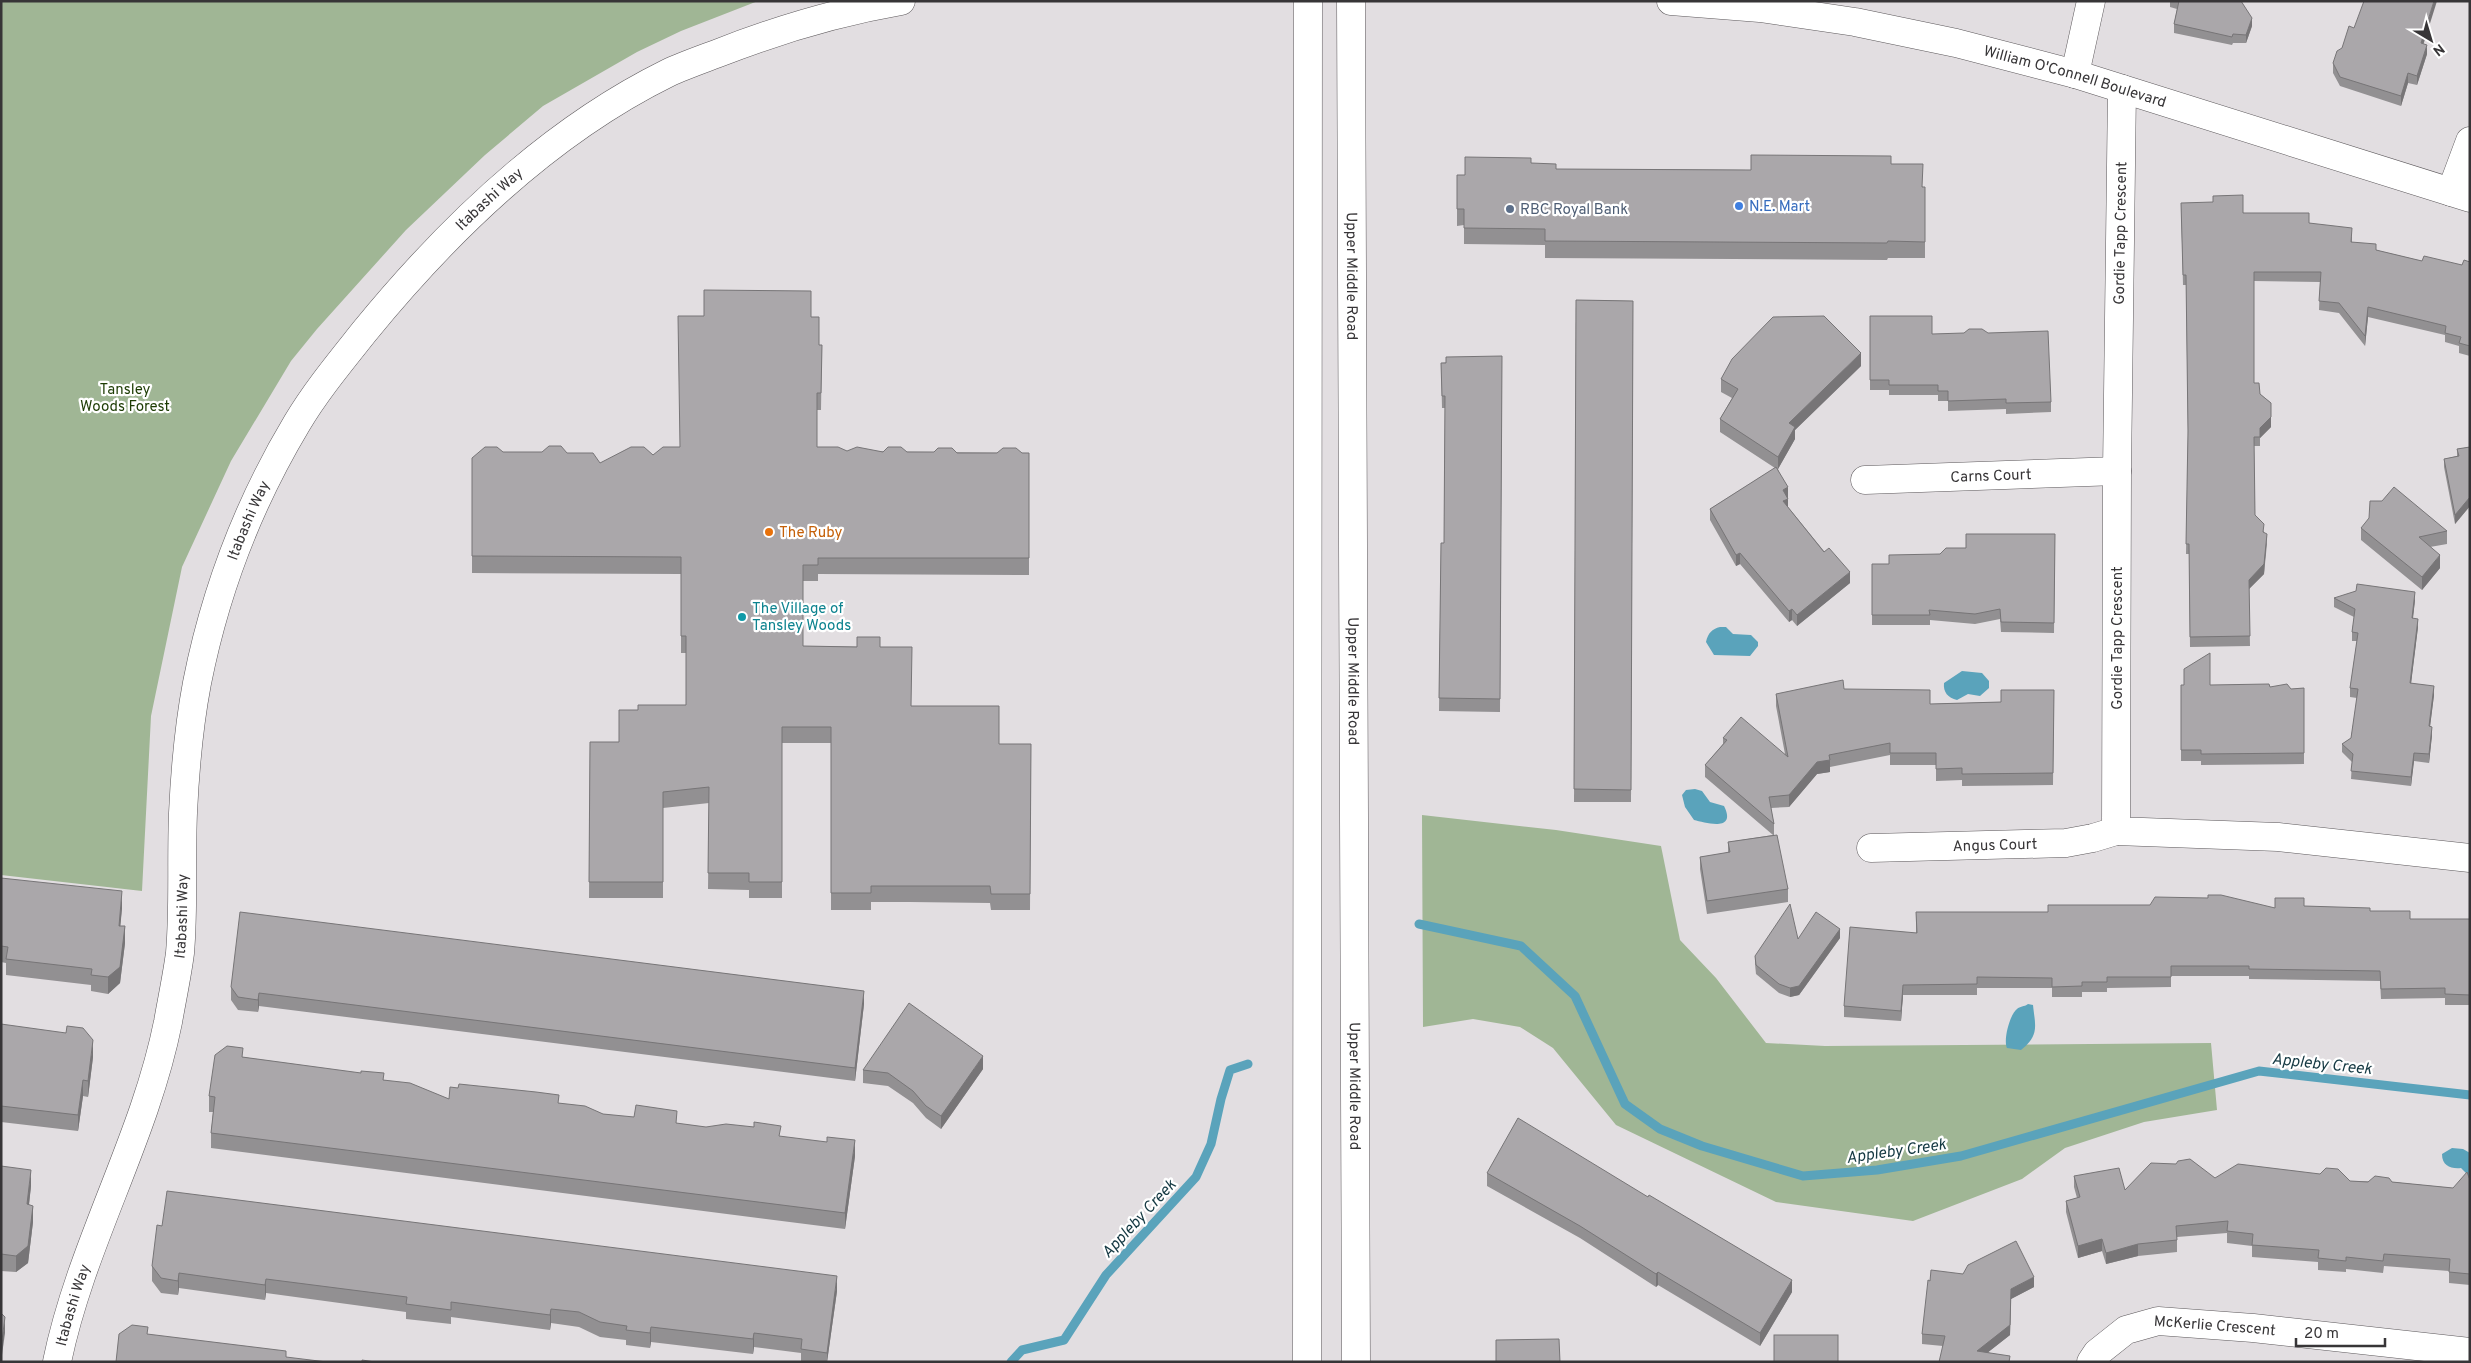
<svg xmlns="http://www.w3.org/2000/svg" width="2471" height="1363" font-family="Overpass,sans-serif">
	<style>
		.green { fill: #a0b695 }
		.water { fill: #5aa3bb }
		.lines { fill: none; stroke-linecap: round; stroke-linejoin: round }
		.stream { stroke: #5aa3bb; stroke-width: 9 }
		.minor-casing { stroke: #5c585b; stroke-width: 29 }
		.tertiary-casing { stroke: #5c585b; stroke-width: 29 }
		.secondary-casing { stroke: #5c585b; stroke-width: 29 }
		.minor { stroke: #fff; stroke-width: 28 }
		.tertiary { stroke: #fff; stroke-width: 28 }
		.secondary { stroke: #fff; stroke-width: 28 }
		.wall { fill: #929092 }
		.shaded-wall { fill: #777577 }
		.building { fill: #aaa7aa; stroke: #777577 }
		.shop-dot { fill: #3f7fe0; stroke: #fff; stroke-width: 2 }
		.service-dot { fill: #5c6f8a; stroke: #fff; stroke-width: 2 }
		.food-dot { fill: #e8710a; stroke: #fff; stroke-width: 2 }
		.culture-dot { fill: #0f9aa8; stroke: #fff; stroke-width: 2 }
		.labels { text-anchor: middle; stroke-width: 4.5; stroke-linejoin: round; paint-order: stroke }
		.street-label { font-size: 15px; fill: #373537; stroke: #fff }
		.shop-label { font-size: 15px; fill: #366cbe; stroke: #fff; text-anchor: start }
		.service-label { font-size: 15px; fill: #4e5e75; stroke: #fff; text-anchor: start }
		.park-label { font-size: 15px; fill: #1d3c04; stroke: #fff }
		.food-label { font-size: 15px; fill: #c56008; stroke: #fff; text-anchor: start }
		.culture-label { font-size: 15px; fill: #0d838f; stroke: #fff; text-anchor: start }
		.water-label { font-size: 16px; font-style: italic; fill: #143842; stroke: #fff }
	</style>
	<rect width="100%" height="100%" fill="#e2dee1"/>
	<g class="green">
		<polygon points="1,1 758,1 681,31 637,52 543,106 485,155 406,230 317,329 291,361 231,461 182,567 151,716 142,891 1,875"/>
		<polygon points="1422,815 1556,830 1661,846 1680,940 1716,978 1766,1043 1825,1046 2211,1043 2217,1110 2144,1122 2065,1148 2022,1179 1913,1221 1776,1202 1616,1125 1553,1048 1520,1027 1473,1019 1423,1027"/>
	</g>
	<g class="water">
		<path d="M1720,627H1726L1733,634L1751,635L1758,642V646L1750,656L1714,655L1706,642C1708,633 1712,629 1720,627Z"/>
		<path d="M1962,671L1982,673L1989,681V688L1980,696L1968,694L1957,700C1948,698 1943,692 1944,683Z"/>
		<path d="M1695,789L1702,791L1710,802L1724,806C1737,832 1706,823 1694,820L1685,807L1682,795L1686,790Z"/>
		<path d="M2028,1004L2033,1005C2035,1025 2040,1035 2021,1050L2007,1048C2003,1040 2010,1014 2017,1009C2020,1006 2024,1007 2028,1004Z"/>
		<path d="M2452,1148L2463,1149L2470,1153V1177L2461,1168C2451,1169 2442,1166 2442,1154Z"/>
	</g>
	<g class="lines">
		<g class="stream">
			<polyline points="1419,924 1521,946 1575,996 1625,1104 1660,1129 1702,1146 1803,1176 1877,1170 1961,1156 2259,1071 2470,1095"/>
			<polyline points="1011,1362 1022,1350 1064,1340 1106,1275 1196,1177 1211,1144 1221,1099 1230,1070 1248,1064"/>
		</g>
		<g class="minor-casing">
			<g id="minor">
				<polyline points="2075,74 2091,1"/>
				<polyline points="2122,89 2117,471 2116,831 2278,837 2470,858"/>
				<polyline points="2451,192 2470,141"/>
				<path id="s1" d="M1865,480L2117,471"/>
				<path id="s2" d="M1871,848L2066,843L2093,838L2116,831"/>
				<path id="s3" d="M2091,1362L2097,1353L2126,1330L2158,1321L2253,1328L2470,1352"/>
			</g>
		</g>
		<g class="tertiary-casing">
			<g id="tertiary">
				<path id="s4" d="M1671,1L1760,8L1855,22L1956,43L2075,74L2470,198"/>
				<path id="s5" d="M57,1362C81,1245 145,1138 168,1022C172,999 177,976 180,953C184,907 181,860 183,813C185,770 189,725 197,683C215,592 249,503 297,423C316,391 341,361 364,332C448,229 548,132 668,73C683,66 700,60 716,54C777,30 837,12 901,1"/>
			</g>
		</g>
		<g class="secondary-casing">
			<g id="secondary">
				<path id="s6" d="M1351,1L1356,1362"/>
				<polyline points="1307,1362 1308,1"/>
			</g>
		</g>
		<use href="#minor" class="minor"/>
		<use href="#tertiary" class="tertiary"/>
		<use href="#secondary" class="secondary"/>
	</g>
	<g class="wall">
		<polygon points="2170,1 2241,1 2252,26 2246,43 2233,43 2232,45 2174,33 2174,24 2177,9 2170,7"/>
		<polygon points="2424,44 2427,54 2417,85 2408,83 2401,106 2340,86 2333,73 2333,63"/>
		<polygon points="1531,163 1556,169 1751,170 1891,164 1923,187 1925,187 1925,258 1888,258 1887,260 1545,258 1545,245 1464,244 1464,225 1457,226 1457,175 1465,175"/>
		<polygon points="2181,203 2309,223 2352,237 2352,242 2376,250 2422,261 2462,265 2470,262 2470,356 2459,353 2459,346 2445,342 2445,335 2368,317 2365,346 2339,313 2319,310 2320,282 2254,281 2254,383 2260,394 2271,403 2271,427 2260,438 2260,446 2254,446 2255,515 2264,532 2267,544 2264,574 2249,589 2250,646 2190,647 2189,554 2186,554 2188,436 2186,285 2183,285"/>
		<polygon points="1576,300 1633,301 1631,802 1574,802"/>
		<polygon points="1870,316 1932,334 2051,402 2051,412 2006,414 2006,409 1948,411 1948,401 1938,401 1938,395 1889,395 1889,390 1870,390"/>
		<polygon points="811,317 819,345 822,345 821,410 817,410 817,447 847,451 1029,453 1029,575 818,574 818,581 803,581 803,646 880,647 911,706 999,744 1031,744 1030,910 991,910 990,903 910,902 871,902 871,910 831,910 831,743 782,743 782,898 749,898 749,890 708,889 709,803 663,808 663,898 589,898 590,742 619,742 638,710 686,705 686,653 681,653 681,574 472,573 472,458 503,452 567,453 600,463 653,455 680,447"/>
		<polygon points="1502,356 1500,712 1439,711 1441,543 1444,543 1445,408 1442,408 1441,363"/>
		<polygon points="1861,366 1795,430 1795,439 1778,469 1788,498 1787,498 1788,507 1850,583 1797,626 1792,620 1789,622 1740,564 1736,566 1710,520 1710,509 1775,468 1720,432 1720,419 1732,398 1721,392 1721,379"/>
		<polygon points="2470,447 2470,506 2455,524 2444,467 2444,459 2457,456 2457,449"/>
		<polygon points="2361,528 2447,531 2447,544 2430,547 2440,568 2422,590 2361,540"/>
		<polygon points="2055,534 2054,633 2001,632 2000,619 1975,624 1930,620 1930,625 1872,625 1872,564 1889,564 1940,554 1966,548"/>
		<polygon points="2334,598 2415,600 2413,618 2418,627 2411,683 2434,695 2430,726 2432,735 2429,763 2414,761 2411,786 2351,779 2352,762 2342,752 2342,744 2351,738 2357,698 2350,697 2350,688 2357,641 2352,641 2352,632 2354,617 2334,607"/>
		<polygon points="2181,685 2210,685 2291,689 2304,688 2304,764 2201,765 2201,761 2181,761"/>
		<polygon points="1844,689 1930,704 2001,702 2054,690 2053,785 1962,786 1962,780 1936,781 1936,765 1890,765 1890,755 1830,767 1830,772 1817,774 1789,807 1771,808 1774,824 1774,835 1788,889 1788,902 1707,914 1700,869 1700,857 1728,853 1728,842 1773,835 1705,777 1705,765 1723,744 1723,738 1785,754 1776,706 1776,694"/>
		<polygon points="1,878 122,908 120,926 125,943 120,983 108,994 91,991 91,985 6,975 6,963 1,962"/>
		<polygon points="2304,906 2370,911 2410,919 2470,919 2470,1005 2445,1005 2445,998 2381,999 2380,981 2249,979 2249,976 2171,976 2171,987 2107,988 2107,992 2082,992 2082,997 2052,997 2052,988 1977,988 1977,995 1903,995 1901,1021 1844,1017 1844,1006 1916,933 1916,912 2048,912 2275,908"/>
		<polygon points="1840,938 1799,995 1790,997 1779,993 1756,974 1755,964 1755,956 1798,939"/>
		<polygon points="231,987 864,1004 855,1081 259,1006 258,1012 238,1010 231,1000"/>
		<polygon points="1,1024 93,1057 88,1097 83,1096 78,1131 1,1122"/>
		<polygon points="243,1057 384,1080 449,1099 559,1103 603,1114 781,1137 855,1156 845,1229 211,1148 211,1133 213,1112 209,1112 209,1096"/>
		<polygon points="983,1069 941,1129 926,1118 913,1103 888,1086 863,1083 863,1070"/>
		<polygon points="1,1166 31,1186 29,1205 33,1222 28,1263 16,1272 1,1271"/>
		<polygon points="1487,1173 1792,1292 1760,1346 1658,1285 1656,1287 1580,1238 1487,1186"/>
		<polygon points="2074,1176 2125,1190 2215,1178 2392,1182 2453,1188 2470,1180 2470,1285 2449,1283 2449,1271 2384,1266 2383,1273 2346,1269 2346,1272 2318,1270 2318,1262 2252,1257 2252,1246 2227,1243 2227,1233 2177,1237 2177,1252 2138,1256 2106,1264 2102,1251 2078,1258 2066,1212 2066,1201 2077,1198 2074,1187"/>
		<polygon points="152,1266 837,1291 827,1362 801,1362 801,1353 754,1347 753,1354 651,1342 650,1348 626,1345 626,1340 600,1337 579,1327 551,1323 550,1330 451,1317 451,1324 406,1319 406,1312 266,1293 265,1300 179,1288 178,1295 161,1293 152,1281"/>
		<polygon points="1963,1274 2034,1287 2011,1299 2010,1335 1988,1352 2010,1362 1943,1346 1922,1344 1922,1334 1930,1281"/>
	</g>
	<g class="shaded-wall">
		<polygon points="2434,1 2437,1 2421,52 2421,43"/>
		<polygon points="2252,18 2252,26 2246,43 2246,35"/>
		<polygon points="2427,45 2427,54 2417,85 2417,76"/>
		<polygon points="2408,73 2408,83 2401,106 2401,96"/>
		<polygon points="2368,307 2368,317 2365,346 2365,336"/>
		<polygon points="1861,353 1861,366 1795,430 1795,439 1778,469 1778,457 1789,423"/>
		<polygon points="2271,417 2271,427 2260,438 2260,428"/>
		<polygon points="1788,487 1788,498 1783,501 1783,490"/>
		<polygon points="2470,497 2470,506 2455,524 2455,515"/>
		<polygon points="1788,499 1788,509 1783,501"/>
		<polygon points="2267,534 2264,574 2249,589 2249,580"/>
		<polygon points="1740,553 1740,564 1736,566 1736,555"/>
		<polygon points="2440,555 2440,568 2422,590 2422,577"/>
		<polygon points="1850,572 1850,583 1797,626 1797,615"/>
		<polygon points="2415,592 2415,600 2412,626 2412,618"/>
		<polygon points="1792,609 1792,620 1789,622 1789,611"/>
		<polygon points="2418,619 2418,627 2410,692 2410,683"/>
		<polygon points="2434,686 2434,695 2429,735 2429,726"/>
		<polygon points="2432,727 2432,735 2429,763 2429,754"/>
		<polygon points="2414,753 2414,761 2411,786 2411,777"/>
		<polygon points="1830,760 1830,772 1817,774 1789,807 1789,795 1817,762"/>
		<polygon points="122,891 122,908 119,942 119,926"/>
		<polygon points="125,926 125,943 120,983 108,994 108,977"/>
		<polygon points="1840,929 1840,938 1799,995 1790,997 1790,988"/>
		<polygon points="1903,985 1903,995 1901,1021 1901,1011"/>
		<polygon points="864,991 864,1004 855,1081 855,1068"/>
		<polygon points="259,993 259,1006 258,1012 258,1000"/>
		<polygon points="93,1040 93,1057 88,1097 88,1081"/>
		<polygon points="983,1056 983,1069 941,1129 941,1116"/>
		<polygon points="83,1080 83,1096 78,1131 78,1115"/>
		<polygon points="855,1140 855,1156 845,1229 845,1213"/>
		<polygon points="31,1170 31,1186 27,1221 27,1204"/>
		<polygon points="33,1206 33,1222 28,1263 16,1272 16,1256"/>
		<polygon points="2102,1239 2102,1251 2078,1258 2078,1246"/>
		<polygon points="2138,1244 2138,1256 2106,1264 2106,1253"/>
		<polygon points="1658,1272 1658,1285 1656,1287 1656,1274"/>
		<polygon points="179,1273 179,1288 178,1295 178,1281"/>
		<polygon points="837,1276 837,1291 827,1362 827,1353"/>
		<polygon points="2034,1277 2034,1287 2011,1299 2010,1335 1977,1361 1977,1351 2011,1289"/>
		<polygon points="266,1279 266,1293 265,1300 265,1285"/>
		<polygon points="1792,1280 1792,1292 1760,1346 1760,1333"/>
		<polygon points="551,1309 551,1323 550,1330 550,1315"/>
		<polygon points="5,1317 5,1333 1,1362 1,1348"/>
		<polygon points="651,1327 651,1342 650,1348 650,1333"/>
		<polygon points="754,1333 754,1347 753,1354 753,1339"/>
	</g>
	<g class="building">
		<polygon points="2179,1 2241,1 2252,18 2246,35 2233,34 2232,37 2174,24"/>
		<polygon points="2364,1 2434,1 2421,43 2427,45 2417,76 2408,73 2401,96 2340,77 2333,63 2337,51 2342,48 2349,26 2354,28"/>
		<polygon points="1751,155 1891,156 1891,164 1923,164 1922,187 1925,187 1925,242 1888,241 1887,243 1545,241 1545,229 1464,228 1464,209 1457,209 1457,175 1465,175 1465,157 1531,158 1531,163 1556,164 1556,169 1751,170"/>
		<polygon points="2243,195 2243,213 2309,213 2309,223 2352,228 2351,242 2376,244 2376,250 2422,261 2424,256 2462,265 2464,260 2470,262 2470,346 2459,343 2461,337 2445,333 2446,326 2368,307 2365,336 2339,303 2319,301 2321,272 2254,272 2254,383 2259,383 2260,394 2271,403 2271,417 2260,428 2260,437 2254,437 2255,515 2264,524 2263,532 2267,534 2264,564 2249,580 2250,636 2190,637 2189,544 2186,544 2188,431 2186,275 2183,275 2181,203 2213,202 2213,196"/>
		<polygon points="704,290 811,291 811,317 819,317 819,345 822,345 821,393 817,393 817,447 838,447 847,451 857,447 883,452 888,447 901,447 907,452 934,452 938,448 952,448 957,453 997,453 1003,448 1016,448 1022,453 1029,453 1029,558 818,558 818,565 803,565 803,646 857,647 857,637 880,637 880,647 912,647 911,706 999,706 999,744 1031,744 1030,894 991,894 990,886 871,886 871,893 831,893 831,727 782,727 782,882 749,882 749,873 708,873 709,787 663,792 663,882 589,882 590,742 619,742 619,710 638,710 638,705 686,705 686,636 681,636 681,557 472,556 472,458 485,447 497,447 503,452 542,452 549,446 561,446 567,453 593,453 600,463 631,447 644,447 653,455 663,447 680,447 678,316 704,316"/>
		<polygon points="1576,300 1633,301 1631,790 1574,789"/>
		<polygon points="1824,316 1861,353 1789,423 1795,427 1778,457 1720,419 1738,389 1721,379 1732,359 1773,317"/>
		<polygon points="1870,316 1932,316 1932,334 1964,333 1969,329 1982,329 1988,333 2048,331 2051,402 2006,403 2006,399 1948,401 1948,391 1938,391 1938,385 1889,385 1889,380 1870,380"/>
		<polygon points="1502,356 1500,699 1439,698 1441,543 1444,543 1445,396 1442,396 1441,363 1446,363 1446,357"/>
		<polygon points="2470,447 2470,497 2455,515 2444,459 2459,456 2457,449"/>
		<polygon points="1776,467 1788,487 1783,490 1788,499 1783,501 1824,552 1829,548 1850,572 1797,615 1792,609 1789,611 1740,553 1736,555 1710,509"/>
		<polygon points="2394,487 2447,531 2419,537 2440,555 2422,577 2361,528 2369,518 2370,501 2382,501"/>
		<polygon points="1966,534 2055,534 2054,623 2001,622 2000,609 1975,614 1929,610 1930,615 1872,615 1872,564 1889,564 1889,555 1940,554 1946,548 1966,548"/>
		<polygon points="2357,584 2415,592 2412,618 2418,619 2410,683 2434,686 2429,726 2432,727 2429,754 2414,753 2411,777 2351,771 2353,754 2342,744 2351,738 2358,689 2350,688 2358,633 2352,632 2355,609 2334,598 2356,591"/>
		<polygon points="2210,653 2210,685 2269,684 2270,687 2287,684 2291,689 2304,688 2304,753 2201,754 2201,750 2181,750 2181,685 2184,685 2184,669"/>
		<polygon points="1843,680 1844,689 1930,690 1930,704 2001,702 2001,690 2054,690 2053,773 1962,774 1962,768 1936,769 1936,753 1890,753 1890,743 1829,755 1830,760 1817,762 1789,795 1769,797 1774,824 1705,765 1727,740 1723,738 1741,717 1788,757 1776,694"/>
		<polygon points="1777,835 1788,889 1707,901 1700,857 1730,852 1728,842"/>
		<polygon points="1,878 122,891 119,926 125,926 120,967 108,977 91,975 92,969 6,959 8,947 1,946"/>
		<polygon points="2208,895 2221,895 2275,908 2275,898 2304,898 2304,906 2370,908 2370,911 2410,911 2410,919 2470,919 2470,995 2445,994 2445,988 2381,989 2380,971 2249,969 2249,966 2171,966 2171,977 2107,977 2107,982 2082,982 2082,986 2052,987 2052,978 1977,977 1977,984 1903,985 1901,1011 1844,1006 1850,927 1917,933 1916,912 2048,912 2048,905 2150,905 2155,897 2208,898"/>
		<polygon points="1790,904 1798,939 1816,912 1840,929 1799,986 1790,988 1779,984 1756,965 1755,956"/>
		<polygon points="240,912 864,991 855,1068 259,993 258,1000 238,997 231,987"/>
		<polygon points="909,1003 983,1056 941,1116 926,1106 913,1091 888,1073 863,1070"/>
		<polygon points="1,1024 66,1033 67,1026 83,1028 93,1040 88,1081 83,1080 78,1115 1,1106"/>
		<polygon points="227,1046 243,1048 242,1057 361,1073 361,1071 384,1073 383,1080 410,1083 449,1099 450,1087 458,1088 459,1084 536,1092 559,1095 558,1103 585,1106 603,1114 634,1117 636,1105 677,1111 676,1123 706,1127 726,1124 754,1127 754,1122 781,1126 779,1136 827,1142 827,1137 855,1140 845,1213 211,1133 215,1097 209,1096 215,1055"/>
		<polygon points="1518,1118 1648,1197 1649,1195 1792,1280 1760,1333 1658,1272 1656,1274 1580,1226 1487,1173"/>
		<polygon points="2190,1159 2215,1178 2238,1164 2320,1174 2326,1168 2338,1169 2350,1181 2368,1182 2375,1176 2389,1178 2392,1182 2453,1188 2467,1172 2470,1180 2470,1274 2449,1272 2450,1259 2384,1254 2383,1261 2346,1257 2346,1261 2318,1258 2319,1250 2252,1245 2253,1234 2227,1231 2228,1221 2176,1226 2177,1240 2138,1244 2106,1253 2102,1239 2078,1246 2066,1201 2080,1197 2074,1176 2119,1168 2125,1190 2151,1163 2176,1164 2178,1161"/>
		<polygon points="1,1166 31,1170 27,1204 33,1206 28,1246 16,1256 1,1254"/>
		<polygon points="167,1191 837,1276 827,1353 801,1349 802,1339 754,1333 753,1339 651,1327 650,1333 626,1330 627,1326 600,1322 579,1312 551,1309 550,1315 451,1302 451,1310 406,1304 407,1297 266,1279 265,1285 179,1273 178,1281 161,1278 152,1266 157,1225 162,1226"/>
		<polygon points="2016,1241 2034,1277 2011,1289 2010,1325 1977,1351 2010,1356 2009,1362 1939,1362 1945,1336 1922,1334 1928,1280 1930,1281 1931,1270 1963,1274 1968,1265"/>
		<polygon points="1,1313 5,1317 1,1348"/>
		<polygon points="132,1325 148,1327 147,1334 286,1351 286,1357 327,1362 116,1362 119,1334"/>
		<rect x="1774" y="1335" width="64" height="27"/>
		<polygon points="1559,1339 1560,1362 1496,1362 1496,1340"/>
		<polygon points="362,1360 375,1362 362,1362"/>
	</g>
	<circle class="shop-dot" cx="1739" cy="206" r="5"/>
	<circle class="service-dot" cx="1510" cy="209" r="5"/>
	<circle class="food-dot" cx="769" cy="532" r="5"/>
	<circle class="culture-dot" cx="742" cy="617" r="5"/>
	<g class="labels">
		<g class="street-label">
			<text dy="5" stroke="none"><textPath href="#s4" startOffset="412">William O'Connell Boulevard</textPath></text>
			<text dy="5" stroke="none"><textPath href="#s5" startOffset="1275">Itabashi Way</textPath></text>
			<text transform="translate(2120 233) rotate(-89)" y="5">Gordie Tapp Crescent</text>
			<text dy="5" stroke="none"><textPath href="#s6" startOffset="275">Upper Middle Road</textPath></text>
			<text dy="5" stroke="none"><textPath href="#s1" startOffset="126">Carns Court</textPath></text>
			<text dy="5" stroke="none"><textPath href="#s5" startOffset="870">Itabashi Way</textPath></text>
			<text transform="translate(2117 638) rotate(-90)" y="5">Gordie Tapp Crescent</text>
			<text dy="5" stroke="none"><textPath href="#s6" startOffset="680">Upper Middle Road</textPath></text>
			<text dy="5" stroke="none"><textPath href="#s2" startOffset="124">Angus Court</textPath></text>
			<text dy="5" stroke="none"><textPath href="#s5" startOffset="465">Itabashi Way</textPath></text>
			<text dy="5" stroke="none"><textPath href="#s6" startOffset="1085">Upper Middle Road</textPath></text>
			<text dy="5" stroke="none"><textPath href="#s5" startOffset="59">Itabashi Way</textPath></text>
			<text dy="5" stroke="none"><textPath href="#s3" startOffset="138">McKerlie Crescent</textPath></text>
		</g>
		<g class="shop-label">
			<text x="1749" y="211">N.E. Mart</text>
		</g>
		<g class="service-label">
			<text x="1520" y="214">RBC Royal Bank</text>
		</g>
		<g class="park-label">
			<text x="125" y="394">Tansley<tspan x="125" dy="17">Woods Forest</tspan></text>
		</g>
		<g class="food-label">
			<text x="779" y="537">The Ruby</text>
		</g>
		<g class="culture-label">
			<text x="752" y="613">The Village of<tspan x="752" dy="17">Tansley Woods</tspan></text>
		</g>
		<g class="water-label">
			<text transform="translate(2322 1063) rotate(6)" y="6">Appleby Creek</text>
			<text transform="translate(1896 1150) rotate(-8)" y="6">Appleby Creek</text>
			<text transform="translate(1138 1218) rotate(-47)" y="6">Appleby Creek</text>
		</g>
	</g>
	<rect width="2471" height="1363" fill="none" stroke="#373537" stroke-width="5"/>
	<g transform="translate(2431 40) rotate(142)" stroke="#ffffff" stroke-width="4" paint-order="stroke">
	<path d="M0-4L9 19L0 12L-9 19Z" fill="#373537"/>
	<text y="-8" font-size="14" font-weight="bold" text-anchor="middle" fill="#373537">N</text>
	</g>
	<path d="M2296 1338v8h89v-8" fill="none" stroke="#373537" stroke-width="2.5"/>
	<text x="2304" y="1338" font-size="15" fill="#373537" stroke="#ffffff" stroke-width="4" paint-order="stroke">20 m</text>
</svg>
